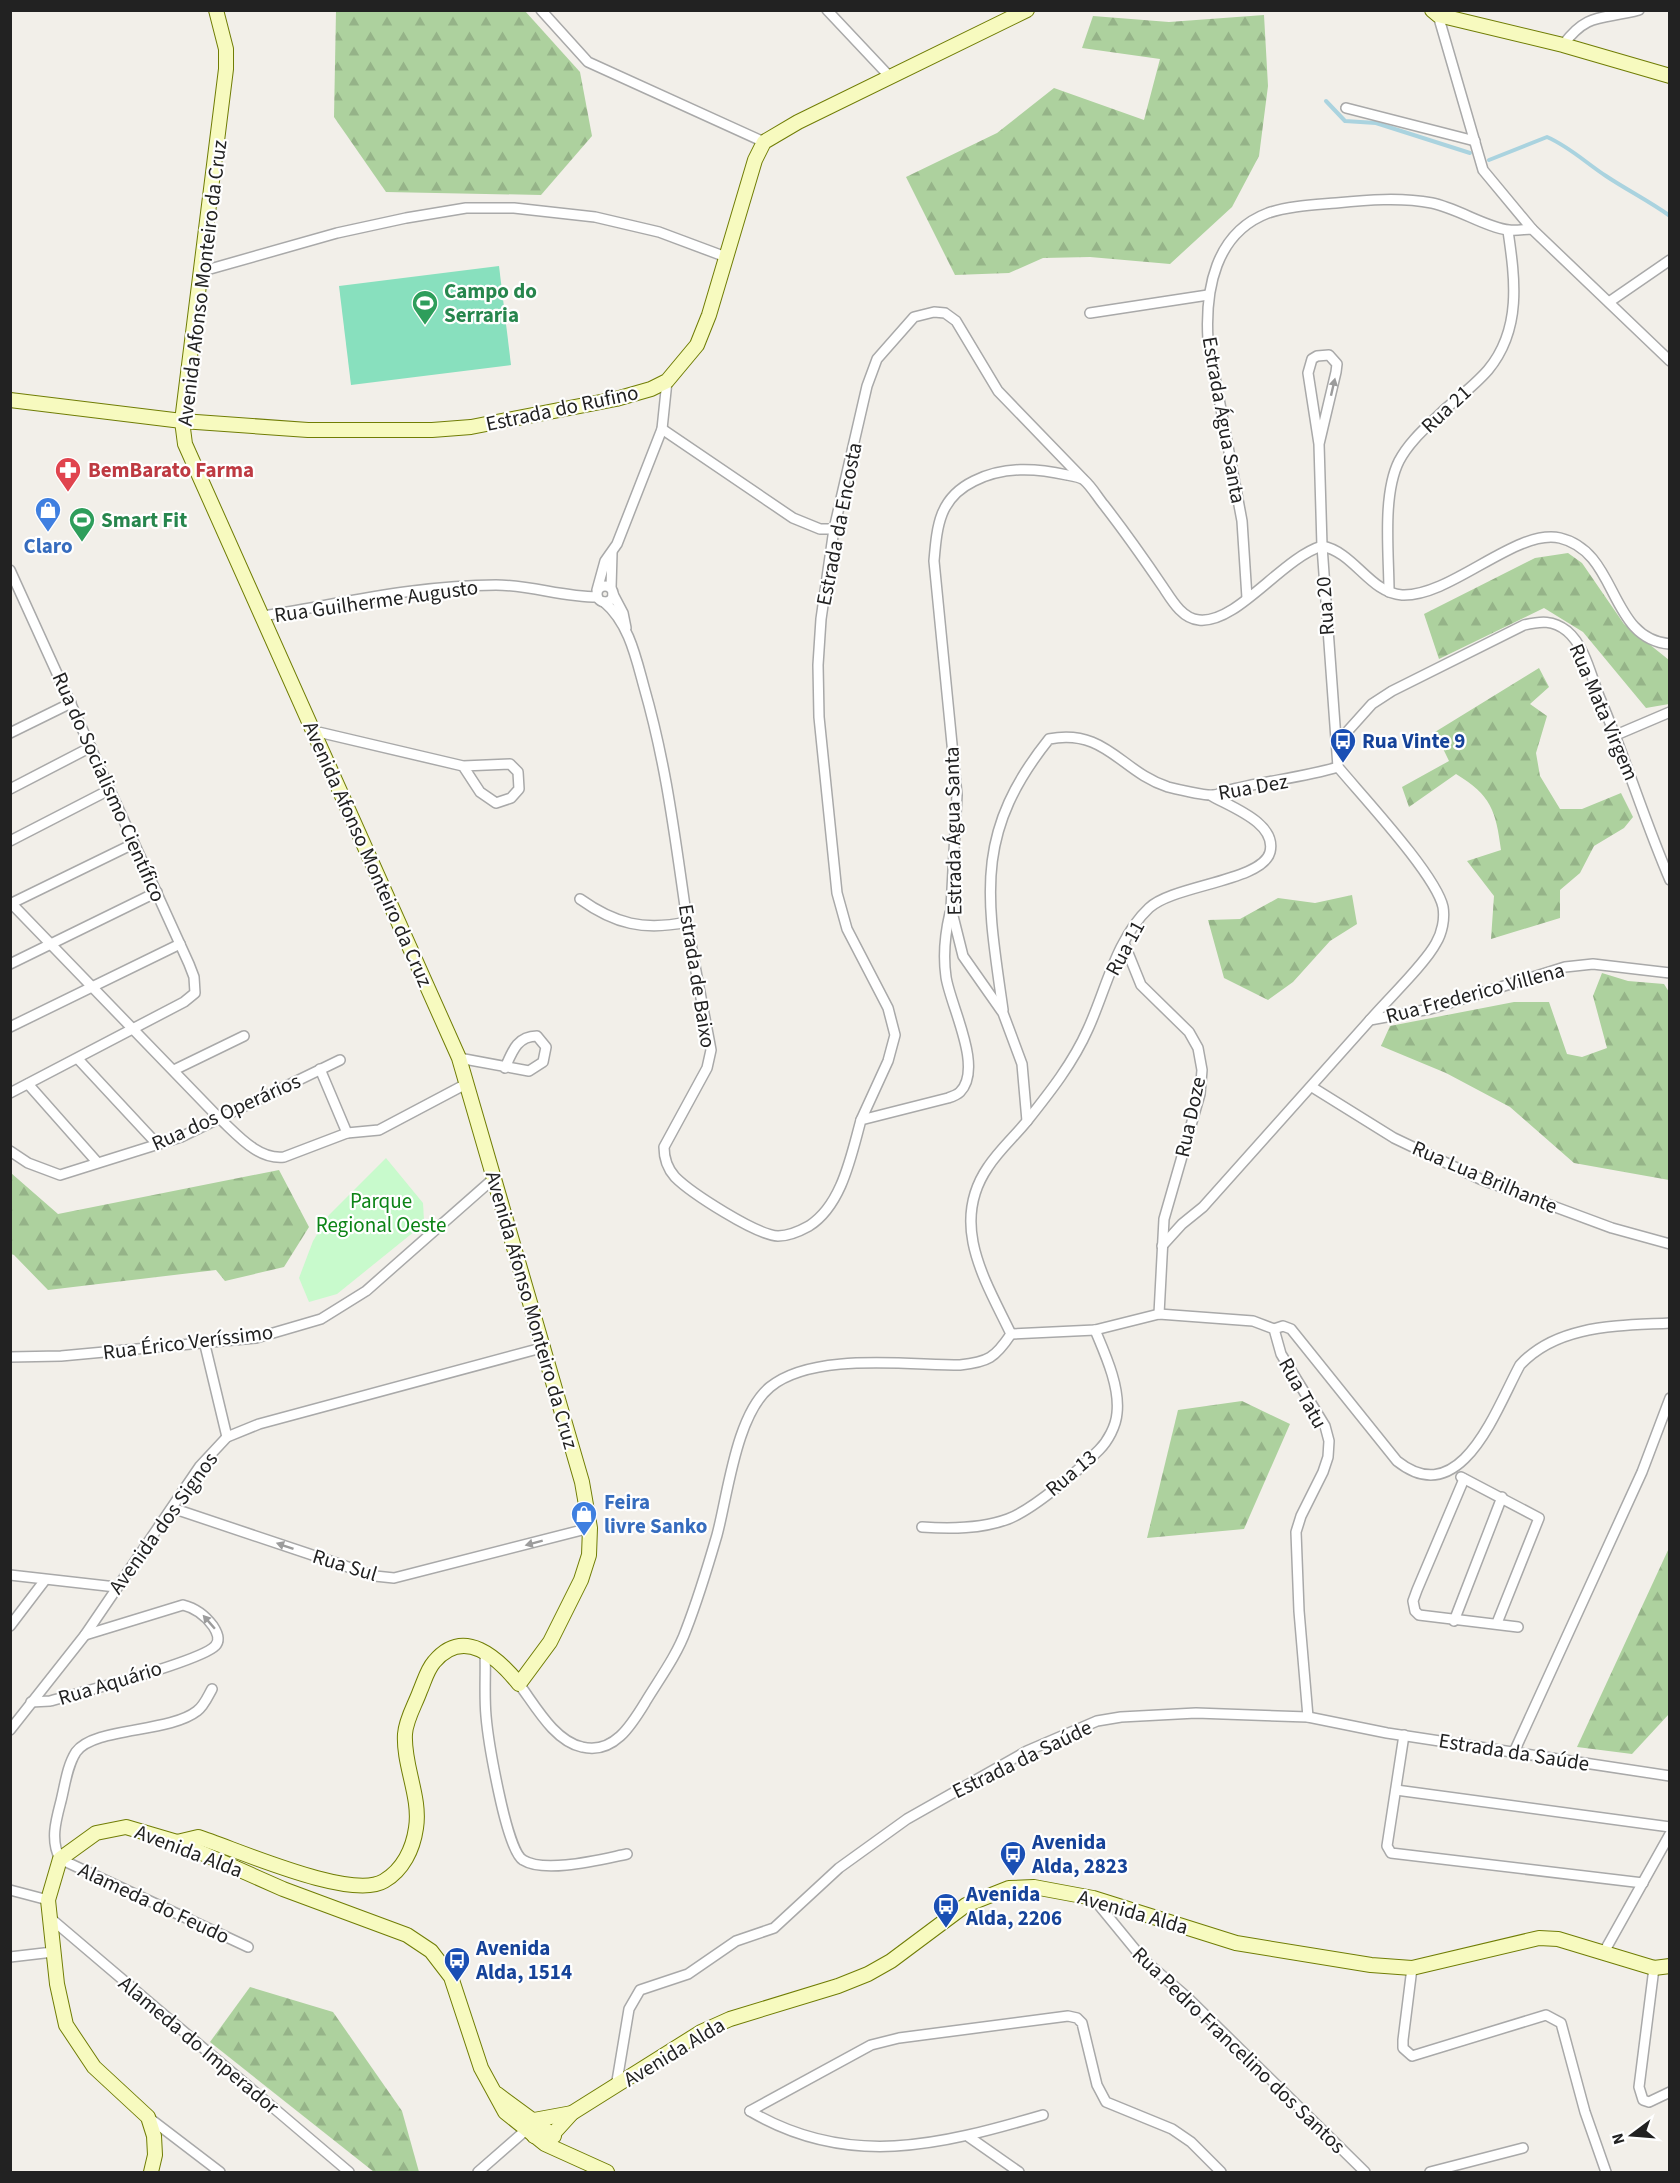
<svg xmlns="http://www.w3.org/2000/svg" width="1680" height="2183" font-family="'Source Sans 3',sans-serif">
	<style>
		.forest { fill: url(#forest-firs) }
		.park { fill: #c8facc }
		.pitch { fill: #88e0be }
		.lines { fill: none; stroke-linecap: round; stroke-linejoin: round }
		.stream { stroke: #aad3df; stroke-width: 4 }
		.street-casing { stroke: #a9a9a9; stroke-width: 12 }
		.secondary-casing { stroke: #707d05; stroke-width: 16 }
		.street { stroke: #fff; stroke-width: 9 }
		.secondary { stroke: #f7fabf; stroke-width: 14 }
		.oneway { fill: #9c9c9c }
		.labels { text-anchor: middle; stroke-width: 4.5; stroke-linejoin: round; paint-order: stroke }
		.street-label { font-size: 21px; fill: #222; stroke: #fff }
		.leisure-label { font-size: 21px; font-weight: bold; fill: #27864d; stroke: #fff; text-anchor: start }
		.health-label { font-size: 21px; font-weight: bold; fill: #be3a42; stroke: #fff; text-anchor: start }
		.shop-label { font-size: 21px; font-weight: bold; fill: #366cbe; stroke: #fff }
		.transit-label { font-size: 21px; font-weight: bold; fill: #164399; stroke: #fff; text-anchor: start }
		.park-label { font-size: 21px; fill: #0c8416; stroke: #fff }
	</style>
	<defs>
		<pattern id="forest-firs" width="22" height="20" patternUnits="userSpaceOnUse" patternTransform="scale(1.5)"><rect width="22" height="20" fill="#add19e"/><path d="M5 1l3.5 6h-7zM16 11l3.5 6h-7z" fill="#95b388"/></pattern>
	</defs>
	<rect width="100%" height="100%" fill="#f2efe9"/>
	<g class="forest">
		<polygon points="336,11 525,11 580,72 592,136 541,195 386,192 334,117"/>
		<polygon points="1264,15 1268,86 1259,156 1232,207 1170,264 1090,257 1043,258 1009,273 955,275 906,177 997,133 1054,88 1144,120 1160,59 1082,48 1093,16 1169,22"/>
		<polygon points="1568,553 1582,563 1624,624 1669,660 1669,704 1646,708 1583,632 1544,608 1439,659 1424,614 1535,558"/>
		<path d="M1539,668L1549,687L1530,704L1547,716L1536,753L1540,776L1560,809H1582L1621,793L1633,817L1624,828L1594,846L1580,873L1560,890V918L1491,939L1494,896L1467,861L1501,850C1496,811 1491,795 1456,774L1409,807L1402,787L1449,761L1435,732Z"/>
		<polygon points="1352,895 1357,924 1330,941 1293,982 1268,1000 1224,978 1208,920 1240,919 1278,898 1315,903"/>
		<polygon points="1602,973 1628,981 1664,984 1669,992 1669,1180 1574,1163 1510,1107 1446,1073 1381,1046 1390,1026 1514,1002 1549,1002 1567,1054 1582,1057 1607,1048 1593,996"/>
		<polygon points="279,1170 309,1227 284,1267 225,1281 216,1270 48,1290 14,1255 11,1254 11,1173 58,1214"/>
		<polygon points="1242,1401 1290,1424 1244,1529 1147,1538 1178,1410"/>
		<polygon points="1669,1548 1669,1714 1632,1754 1577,1747"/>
		<polygon points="250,1987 333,2012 402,2111 419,2172 374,2172 210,2042"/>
	</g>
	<polygon class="park" points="386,1158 423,1203 424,1220 415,1231 337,1294 309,1302 299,1278 313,1241 329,1215"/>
	<polygon class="pitch" points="499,266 511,365 351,385 339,286"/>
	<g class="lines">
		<g class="stream">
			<polyline points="1326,101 1345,121 1376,123 1470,153"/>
			<path d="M1489,160L1547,137C1570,147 1586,163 1606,176C1627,190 1649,201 1670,216"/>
		</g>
		<g class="street-casing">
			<g id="street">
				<polyline points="541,10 588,62 764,142"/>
				<polyline points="827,10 891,78"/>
				<polyline points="1438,15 1483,170 1532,229"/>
				<path d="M1563,45C1588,11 1603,20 1639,10"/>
				<polyline points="1346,108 1475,141"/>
				<polyline points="203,271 337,233 406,218 466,208 514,208 595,217 659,232 726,257"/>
				<polyline points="1609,302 1670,260"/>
				<polyline points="1090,313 1208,295"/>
				<polyline points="662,429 793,518 820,529 834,529"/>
				<polyline points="1319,444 1336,372 1337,364 1329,355 1317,356 1312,359 1308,373 1319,444 1322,546 1338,767"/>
				<polyline points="10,570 189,964 194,977 195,993 184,1002 10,1093"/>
				<circle cx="605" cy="594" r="8"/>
				<polyline points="611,588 612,553"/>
				<polyline points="597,590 605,561 617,544 662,429 667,381"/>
				<path d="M1389,592C1389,554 1382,495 1399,461C1410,440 1428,426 1444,410C1459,397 1475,385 1488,370C1522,329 1515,279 1508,231"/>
				<polyline points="613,594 623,613 626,628"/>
				<path d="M1247,598L1242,521L1208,340C1205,290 1215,233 1268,213C1289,206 1313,205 1336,203C1367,200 1400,197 1432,203C1457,208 1487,228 1509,230C1517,231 1525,229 1532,229L1670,361"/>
				<path d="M604,602C629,623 636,658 644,687C667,767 675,839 687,920C694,964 703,1007 711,1050L707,1068L664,1147C664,1159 667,1168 675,1177C691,1193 756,1235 778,1236C788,1236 800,1231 809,1226C842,1205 851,1156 861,1120L948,1098C951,1097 957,1095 960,1092C984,1068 950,1005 946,977C943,956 945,934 950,913"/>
				<path d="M263,616C339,604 418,585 496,585C530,585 563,597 597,597"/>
				<polyline points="314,731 463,766 510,764 518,772 519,789 511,798 496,803 480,792 463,766"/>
				<polyline points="10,733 71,703"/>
				<polyline points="1616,735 1670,712"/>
				<path d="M1337,743L1372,704L1392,691L1524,625C1541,621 1553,620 1567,631C1585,646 1591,676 1599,696C1625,756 1644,820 1670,880"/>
				<polyline points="10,789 91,747"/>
				<polyline points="10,841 109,790"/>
				<path d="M580,899C615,924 644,931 687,922"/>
				<path d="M10,902L218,1117C236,1133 257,1160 284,1157L347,1133L379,1130L466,1084"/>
				<polyline points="10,904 133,844"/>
				<polyline points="1124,943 1141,985 1189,1032 1198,1048 1202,1070 1200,1094 1164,1219 1159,1314"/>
				<polyline points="10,964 157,892"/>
				<path d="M1003,1010C987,897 973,834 1049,739C1106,728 1121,772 1168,787C1176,789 1206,796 1213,795C1218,795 1222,792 1226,791C1263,781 1301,778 1338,767C1363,797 1436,875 1443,907C1445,919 1442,933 1436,943C1425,964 1387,1000 1370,1020"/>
				<polyline points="10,1027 180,944"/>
				<path d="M459,1058L529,1071L543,1062L546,1047L537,1036C517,1036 512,1052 505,1068"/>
				<polyline points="78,1059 158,1145"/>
				<polyline points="320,1069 347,1133"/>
				<polyline points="174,1070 244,1036"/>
				<polyline points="28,1084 97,1162"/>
				<polyline points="1312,1087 1394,1138 1480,1179 1612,1228 1670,1244"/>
				<polyline points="861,1120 888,1061 895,1035 888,1008 847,929 837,893 819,717 818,665 821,619 834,529 867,386 877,359 914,317 934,312 945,313 956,321 998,391 1083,479"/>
				<path d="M1027,1121C1050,1092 1073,1063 1088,1029C1106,990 1116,939 1149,908C1173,885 1263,881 1270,852C1277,823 1231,807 1212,796"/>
				<polyline points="10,1151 28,1163 60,1175 181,1137 340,1060"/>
				<polyline points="1162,1246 1182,1224 1203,1207 1370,1020 1430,1009 1565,967 1593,964 1670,973"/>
				<path d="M1274,1329L1283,1326L1291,1329L1397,1461C1461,1512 1496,1409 1520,1365C1558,1324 1618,1326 1670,1323"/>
				<polyline points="1011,1334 1095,1330 1159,1314 1253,1321 1274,1329 1281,1354 1325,1426 1329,1441 1328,1457 1323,1472 1301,1516 1296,1532 1299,1611 1308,1717"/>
				<polyline points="204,1341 227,1437"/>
				<polyline points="10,1357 61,1356 256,1338 321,1319 366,1291 493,1179"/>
				<polyline points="1461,1477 1539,1518 1497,1623"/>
				<polyline points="1464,1479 1417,1590 1413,1601 1415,1611 1419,1615 1518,1627"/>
				<polyline points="172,1508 375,1576 394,1578 590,1528"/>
				<path d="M922,1527C951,1529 981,1529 1008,1519C1034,1509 1079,1470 1099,1450C1108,1441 1116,1426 1117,1413C1120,1386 1105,1354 1095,1330"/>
				<polyline points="10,1575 116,1587"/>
				<polyline points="1454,1621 1502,1497"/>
				<polyline points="10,1626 45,1580"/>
				<path d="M485,1651C486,1673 484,1694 486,1716C488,1739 506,1850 523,1860C545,1874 602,1859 627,1854"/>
				<path d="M519,1684C535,1705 554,1741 582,1747C614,1755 632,1724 646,1701C660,1678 677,1655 686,1630C698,1599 708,1566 717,1535C728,1494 736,1415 770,1387C813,1352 906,1365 960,1365C988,1362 995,1358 1011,1334C985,1280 949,1224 988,1167C999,1150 1015,1136 1027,1121L1022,1064L1003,1013L963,956L951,908L957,795L934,561C937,526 939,498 974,481C1004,466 1036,468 1067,475C1073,476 1080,477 1084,480C1092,487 1098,498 1104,505C1125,532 1144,559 1163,587C1171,599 1182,619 1199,620C1237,624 1282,558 1322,546C1354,552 1370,593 1402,595C1451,597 1516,528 1560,538C1619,552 1608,639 1670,644"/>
				<path d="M212,1689C208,1696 204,1706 197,1711C169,1733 94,1727 76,1752C67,1766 65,1785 61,1801C56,1820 50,1840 60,1859L248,1947"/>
				<path d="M31,1702L50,1701C76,1694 201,1661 215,1646C221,1640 217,1632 213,1626C205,1615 195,1608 183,1605L85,1635"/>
				<polyline points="10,1730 85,1635 200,1466 227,1437 259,1424 545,1347"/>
				<polyline points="1404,1735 1387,1846 1391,1853 1643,1883"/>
				<polyline points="1514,1752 1642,1472 1670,1398"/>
				<polyline points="1396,1790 1670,1827"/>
				<polyline points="10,1890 48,1900"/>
				<polyline points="1093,1898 1143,1959 1188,1998 1365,2172"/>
				<polyline points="49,1917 349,2172"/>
				<polyline points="1604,1952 1670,1834"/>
				<polyline points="10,1957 53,1952"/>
				<polyline points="1412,1968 1403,2040 1403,2048 1412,2056 1546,2015 1561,2023 1585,2112 1606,2172"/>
				<polyline points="1654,1968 1639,2087 1643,2100 1649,2102 1670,2092"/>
				<polyline points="616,2087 629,2009 640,1990 688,1974 736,1941 774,1928 839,1868 907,1819 1027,1751 1097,1721 1121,1717 1196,1713 1308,1717 1387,1733 1670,1776"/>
				<polyline points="750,2111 871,2045 899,2038 1068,2016 1077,2018 1082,2023 1097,2085 1106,2102 1172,2129 1191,2142 1221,2172"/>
				<path d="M750,2111C848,2169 940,2145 1043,2115"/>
				<polyline points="148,2117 220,2172"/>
				<polyline points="969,2137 1019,2172"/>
				<polyline points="478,2172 526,2130"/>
				<polyline points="1430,2172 1523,2148"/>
			</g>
		</g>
		<g class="secondary-casing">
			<g id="secondary">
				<polyline points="1432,10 1438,15 1563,45 1670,76"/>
				<polyline points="10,400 182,421 308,430 432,430 471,427 616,399 651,389 667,381 697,345 709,315 755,160 764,142 798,122 1027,10"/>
				<path d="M177,1842L198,1837C236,1849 351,1901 384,1881C403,1870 413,1849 416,1828C421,1797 403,1765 405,1734C406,1719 415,1705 420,1691C424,1682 427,1670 434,1662C464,1626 498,1658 519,1684L550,1642L581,1580L589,1555L590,1528L582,1482L459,1058L185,444L182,421L226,69V49L216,10"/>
				<polyline points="497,2094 554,2136"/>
				<polyline points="534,2120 572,2113"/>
				<polyline points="534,2136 553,2134 572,2113 701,2032 730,2019 838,1986 868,1974 891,1961 966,1905 1009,1888 1034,1887 1093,1898 1236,1943 1371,1965 1412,1968 1539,1938 1558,1939 1654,1968 1670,1966"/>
				<polyline points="151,2172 155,2155 154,2136 148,2117 94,2067 66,2025 57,1984 48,1900 60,1859 96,1833 126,1827 177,1842 283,1889 407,1935 431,1951 451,1977 481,2068 505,2112 545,2144 607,2172"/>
			</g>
		</g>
		<use href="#street" class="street"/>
		<use href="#secondary" class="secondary"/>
	</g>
	<defs><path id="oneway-solid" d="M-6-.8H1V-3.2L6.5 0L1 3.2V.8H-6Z" transform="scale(1.5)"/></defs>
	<g class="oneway">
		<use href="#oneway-solid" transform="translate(1333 387) rotate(-77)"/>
		<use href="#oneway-solid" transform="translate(534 1543) rotate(165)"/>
		<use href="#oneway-solid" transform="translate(285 1546) rotate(-161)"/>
		<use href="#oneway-solid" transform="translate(209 1622) rotate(-131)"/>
	</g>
	<defs>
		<g id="stadium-pin" transform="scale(1.35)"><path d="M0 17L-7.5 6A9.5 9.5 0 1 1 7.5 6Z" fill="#2e9e5b" stroke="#fff"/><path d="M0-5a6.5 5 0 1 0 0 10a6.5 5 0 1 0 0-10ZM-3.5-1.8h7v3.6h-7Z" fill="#fff"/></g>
		<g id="pharmacy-pin" transform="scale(1.35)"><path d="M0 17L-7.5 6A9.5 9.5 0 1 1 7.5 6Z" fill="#e0444e" stroke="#fff"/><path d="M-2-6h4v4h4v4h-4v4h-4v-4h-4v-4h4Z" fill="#fff"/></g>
		<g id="shop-pin" transform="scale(1.35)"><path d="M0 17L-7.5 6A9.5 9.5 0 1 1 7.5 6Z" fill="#3f7fe0" stroke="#fff"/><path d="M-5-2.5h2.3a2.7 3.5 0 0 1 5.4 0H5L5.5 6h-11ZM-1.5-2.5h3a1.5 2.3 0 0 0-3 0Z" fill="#fff"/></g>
		<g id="bus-pin" transform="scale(1.35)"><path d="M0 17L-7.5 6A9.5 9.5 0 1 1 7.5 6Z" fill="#1a4fb4" stroke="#fff"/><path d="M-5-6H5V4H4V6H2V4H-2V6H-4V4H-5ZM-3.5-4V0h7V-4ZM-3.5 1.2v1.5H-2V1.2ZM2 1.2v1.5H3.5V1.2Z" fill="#fff"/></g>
	</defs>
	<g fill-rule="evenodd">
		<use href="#stadium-pin" x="425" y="303"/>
		<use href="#pharmacy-pin" x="68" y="470"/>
		<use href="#shop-pin" x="48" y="510"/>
		<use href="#stadium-pin" x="82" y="520"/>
		<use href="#bus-pin" x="1343" y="741"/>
		<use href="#shop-pin" x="584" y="1514"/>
		<use href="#bus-pin" x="1013" y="1854"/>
		<use href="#bus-pin" x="946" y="1906"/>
		<use href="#bus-pin" x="457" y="1960"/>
	</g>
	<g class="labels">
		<g class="street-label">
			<text transform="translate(202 283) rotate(-83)" y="7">Avenida Afonso Monteiro da Cruz</text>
			<text transform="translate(562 408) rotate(-12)" y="7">Estrada do Rufino</text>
			<text transform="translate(1446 409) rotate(-43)" y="7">Rua 21</text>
			<text transform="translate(1224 420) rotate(80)" y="7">Estrada Água Santa</text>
			<text transform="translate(839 524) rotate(-79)" y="7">Estrada da Encosta</text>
			<text transform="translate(376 601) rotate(-8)" y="7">Rua Guilherme Augusto</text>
			<text transform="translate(1325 606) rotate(-94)" y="7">Rua 20</text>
			<text transform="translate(1604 712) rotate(67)" y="7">Rua Mata Virgem</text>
			<text transform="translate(109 787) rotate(66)" y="7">Rua do Socialismo Científico</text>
			<text transform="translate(1253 787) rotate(-10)" y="7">Rua Dez</text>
			<text transform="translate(953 831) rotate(-91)" y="7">Estrada Água Santa</text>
			<text transform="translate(368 854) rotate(66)" y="7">Avenida Afonso Monteiro da Cruz</text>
			<text transform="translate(1125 948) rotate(-62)" y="7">Rua 11</text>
			<text transform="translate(697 976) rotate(81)" y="7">Estrada de Baixo</text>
			<text transform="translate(1475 993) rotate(-15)" y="7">Rua Frederico Villena</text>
			<text transform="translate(226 1112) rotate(-24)" y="7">Rua dos Operários</text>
			<text transform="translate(1190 1117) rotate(-78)" y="7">Rua Doze</text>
			<text transform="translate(1485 1177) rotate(23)" y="7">Rua Lua Brilhante</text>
			<text transform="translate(532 1310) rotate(74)" y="7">Avenida Afonso Monteiro da Cruz</text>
			<text transform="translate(188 1342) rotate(-7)" y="7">Rua Érico Veríssimo</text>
			<text transform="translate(1303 1393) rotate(61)" y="7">Rua Tatu</text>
			<text transform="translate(1071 1473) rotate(-40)" y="7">Rua 13</text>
			<text transform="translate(163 1523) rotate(-54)" y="7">Avenida dos Signos</text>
			<text transform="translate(345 1565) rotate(17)" y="7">Rua Sul</text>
			<text transform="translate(110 1683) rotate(-17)" y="7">Rua Aquário</text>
			<text transform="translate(1514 1752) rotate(9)" y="7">Estrada da Saúde</text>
			<text transform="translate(1022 1759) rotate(-26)" y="7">Estrada da Saúde</text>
			<text transform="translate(189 1851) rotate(21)" y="7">Avenida Alda</text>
			<text transform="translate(154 1903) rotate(25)" y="7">Alameda do Feudo</text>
			<text transform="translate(1133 1912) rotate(16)" y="7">Avenida Alda</text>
			<text transform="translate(199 2045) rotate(40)" y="7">Alameda do Imperador</text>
			<text transform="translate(1239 2050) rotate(44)" y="7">Rua Pedro Francelino dos Santos</text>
			<text transform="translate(674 2052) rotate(-31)" y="7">Avenida Alda</text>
		</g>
		<g class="leisure-label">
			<text x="444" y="298">Campo do<tspan x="444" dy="24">Serraria</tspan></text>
			<text x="101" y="527">Smart Fit</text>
		</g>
		<g class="health-label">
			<text x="88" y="477">BemBarato Farma</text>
		</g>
		<g class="shop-label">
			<text x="48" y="553">Claro</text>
			<text x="604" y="1509" text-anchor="start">Feira<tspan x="604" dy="24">livre Sanko</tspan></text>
		</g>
		<g class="transit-label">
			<text x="1362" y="748">Rua Vinte 9</text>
			<text x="1032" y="1849">Avenida<tspan x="1032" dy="24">Alda, 2823</tspan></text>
			<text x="966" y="1901">Avenida<tspan x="966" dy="24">Alda, 2206</tspan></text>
			<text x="476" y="1955">Avenida<tspan x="476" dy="24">Alda, 1514</tspan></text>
		</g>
		<g class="park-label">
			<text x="381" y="1208">Parque<tspan x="381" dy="24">Regional Oeste</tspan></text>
		</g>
	</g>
	<rect width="1680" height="2183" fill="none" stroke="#222222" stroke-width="24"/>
	<g transform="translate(1632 2135) rotate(254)" stroke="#ffffff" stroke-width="4.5" paint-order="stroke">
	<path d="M0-4.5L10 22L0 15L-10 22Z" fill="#222222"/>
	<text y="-9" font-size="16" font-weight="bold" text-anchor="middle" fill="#222222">N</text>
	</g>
</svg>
